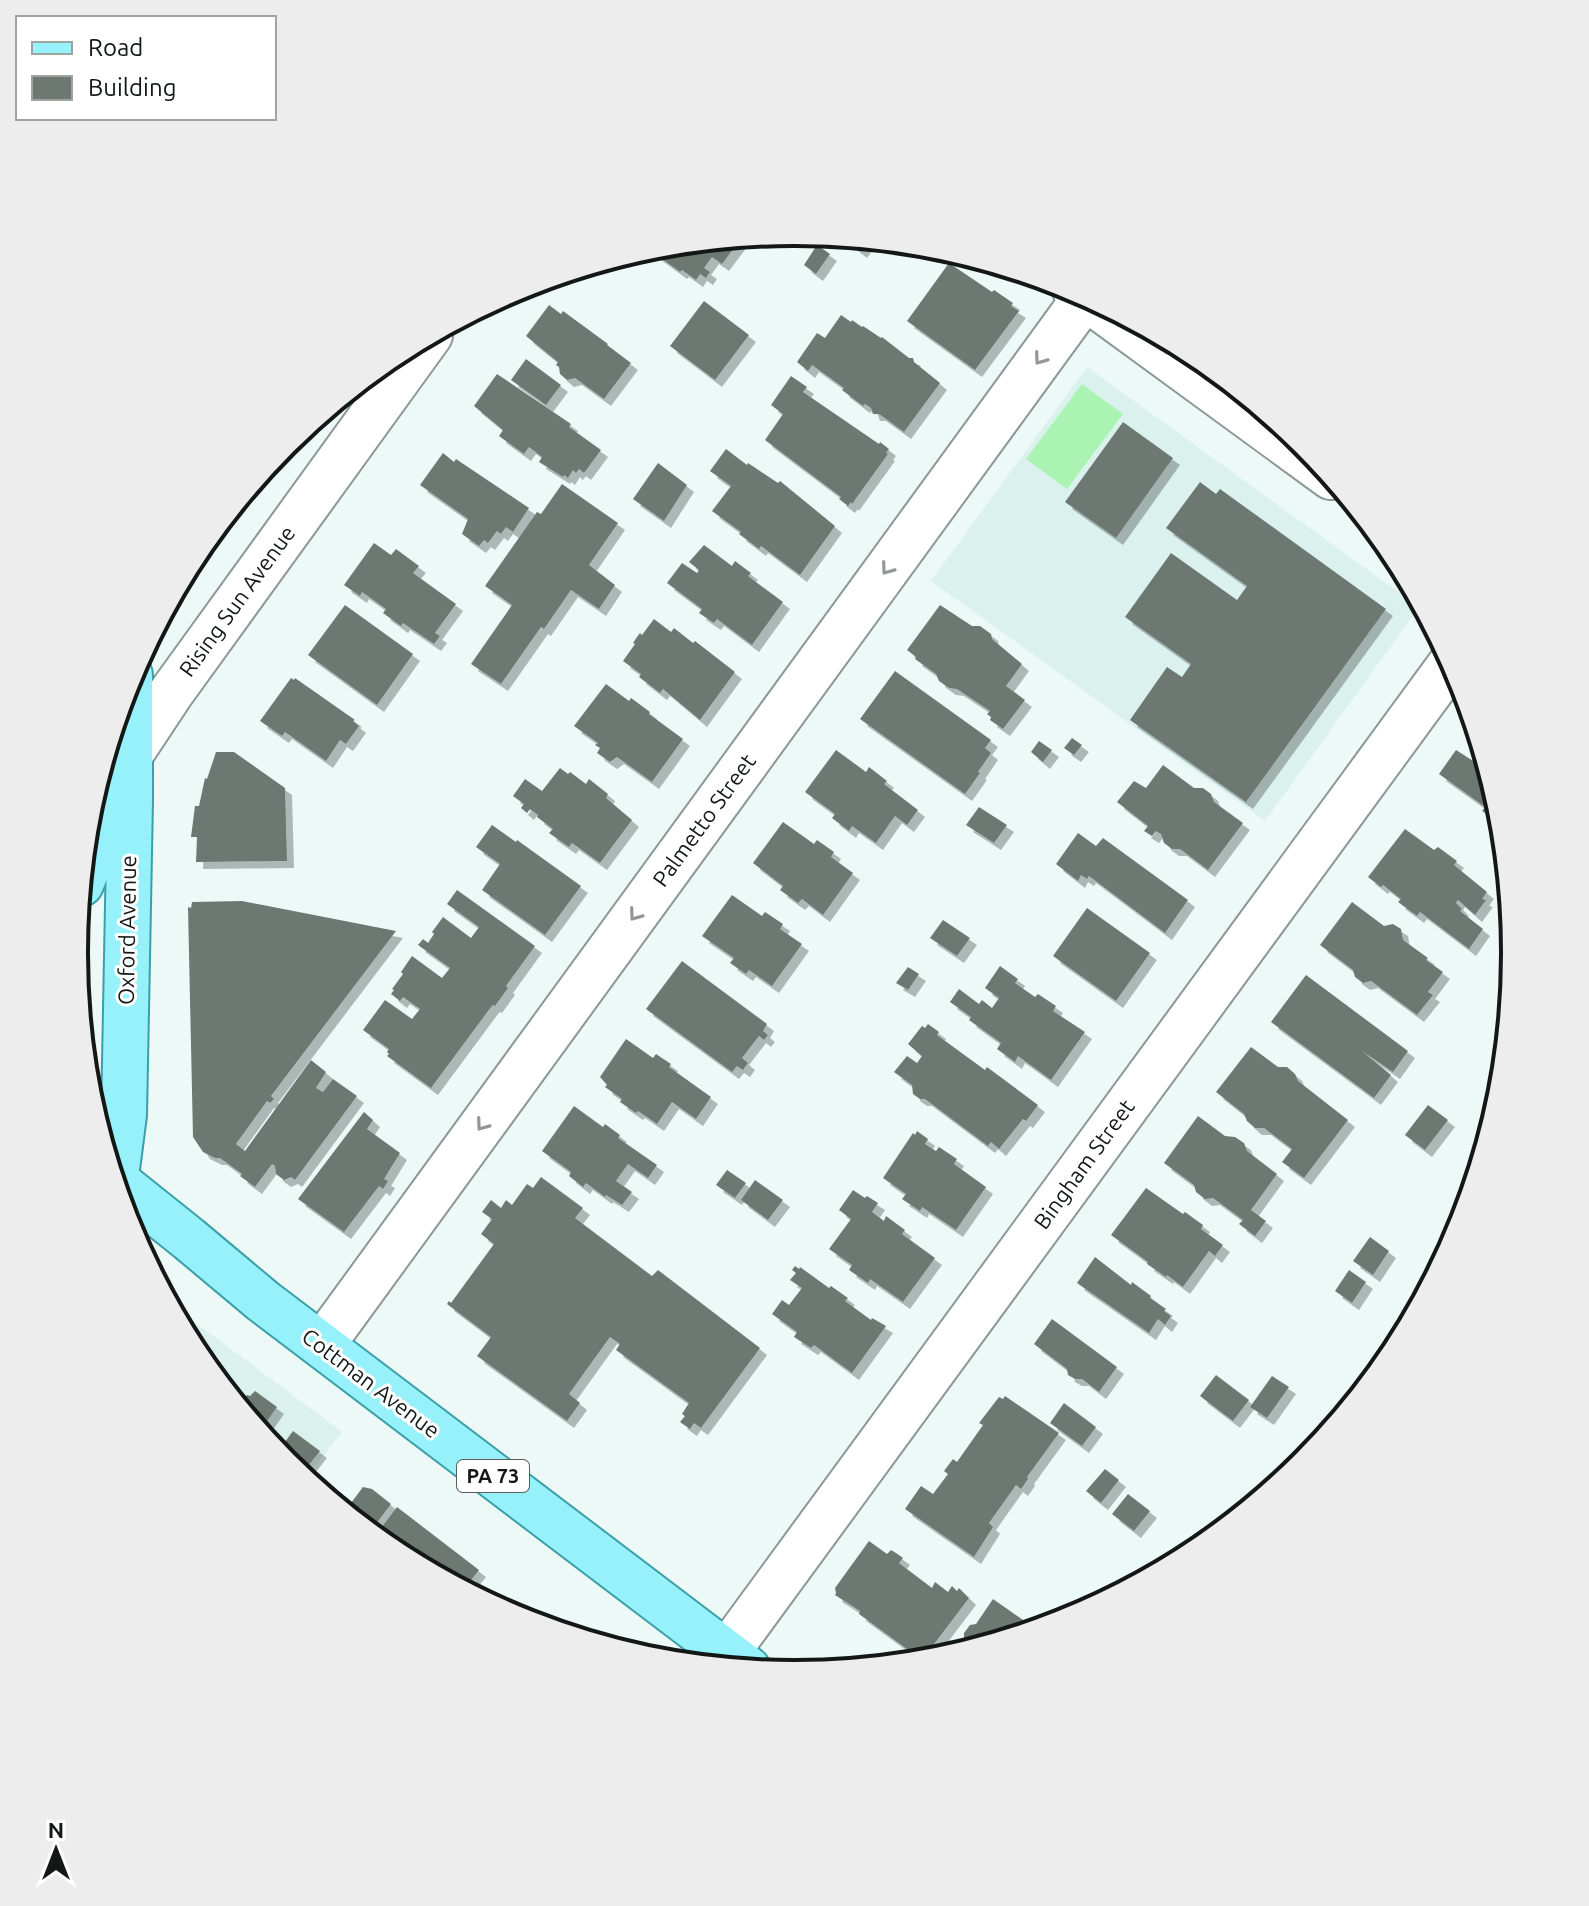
<svg xmlns="http://www.w3.org/2000/svg" width="1589" height="1906" font-family="Ubuntu,sans-serif">
	<style>
		.built { fill: #daf1ed }
		.green { fill: #abf3b3 }
		.building { fill: #6d7873; filter: url(#shadow) }
		.lines { fill: none; stroke-linecap: round; stroke-linejoin: round }
		.minor-casing { stroke: #8b9896; stroke-width: 48 }
		.major-casing { stroke: #3b9fa9; stroke-width: 48 }
		.minor { stroke: #fff; stroke-width: 44 }
		.major { stroke: #97f1fa; stroke-width: 44 }
		.oneway { stroke: #959797 }
		.labels { text-anchor: middle; stroke-width: 6; stroke-linejoin: round; paint-order: stroke }
		.shield { fill: #fff; stroke: #5a5d5d; stroke-width: 2 }
		.shield-label { font-size: 20px; font-weight: bold; fill: #131817 }
		.street-label { font-size: 22px; fill: #131817; stroke: #fff }
		.rim { fill: none; stroke: #131817; stroke-width: 4 }
	</style>
	<defs>
		<filter id="shadow"><feDropShadow dx="7" dy="7" stdDeviation="0" flood-color="#0004"/></filter>
	</defs>
	<rect width="100%" height="100%" fill="#ecf9f7"/>
	<g class="built">
		<polygon points="1087,367 1419,607 1265,821 931,581"/>
		<polygon points="169,1303 342,1432 305,1479 285,1462 195,1353"/>
	</g>
	<polygon class="green" points="1082,384 1123,414 1067,489 1026,459"/>
	<g class="building">
		<polygon points="842,237 868,240 860,251"/>
		<polygon points="734,238 740,240 722,264 712,257 704,268 710,272 706,278 700,274 696,280 682,270 680,272 647,248 729,239 732,241"/>
		<polygon points="817,245 830,254 816,274 804,265"/>
		<polygon points="949,263 992,292 994,290 1013,303 1011,306 1019,311 975,370 907,321"/>
		<polygon points="704,301 749,335 715,380 670,346"/>
		<polygon points="549,305 561,314 563,311 608,344 607,345 631,363 604,399 575,378 567,380 560,374 559,367 556,365 558,362 526,336"/>
		<polygon points="841,315 851,322 852,320 862,327 863,326 881,338 882,337 909,358 913,358 914,362 940,383 904,432 879,414 873,414 871,408 865,404 863,406 842,390 844,388 812,365 808,371 797,362 817,333 825,338"/>
		<polygon points="526,359 561,385 546,405 511,380"/>
		<polygon points="497,374 571,424 569,427 601,450 584,473 579,469 576,473 573,470 568,478 564,475 563,477 539,462 542,457 529,447 524,454 499,436 503,430 474,406"/>
		<polygon points="791,376 807,387 803,392 879,444 880,442 889,449 886,453 888,454 852,504 851,502 848,506 839,499 841,497 765,440 783,414 771,405"/>
		<polygon points="1123,422 1173,458 1116,538 1065,502"/>
		<polygon points="726,449 747,465 748,463 778,483 780,481 835,526 800,575 761,546 759,549 739,534 741,532 712,511 731,486 710,471"/>
		<polygon points="443,453 454,462 456,459 529,508 513,532 506,527 501,534 497,531 488,543 484,540 479,546 462,534 468,519 420,485"/>
		<polygon points="658,463 687,485 664,521 633,499"/>
		<polygon points="1200,482 1216,494 1220,489 1386,609 1246,802 1130,720 1167,667 1182,677 1191,664 1125,617 1171,553 1237,600 1247,586 1166,528"/>
		<polygon points="562,484 618,523 589,565 615,585 599,609 571,590 544,629 541,627 501,684 471,664 512,605 485,586 537,512 541,514"/>
		<polygon points="374,543 391,555 396,549 419,566 413,573 456,604 435,633 440,636 434,644 403,623 401,626 383,613 386,609 362,592 360,596 344,585"/>
		<polygon points="704,545 732,566 735,561 751,573 748,576 783,602 752,645 717,619 714,623 699,613 702,609 667,583 682,563 697,573 699,570 689,562"/>
		<polygon points="345,605 413,654 377,705 308,655"/>
		<polygon points="940,605 972,626 980,626 991,634 992,639 1022,664 1006,686 1025,700 1003,729 990,720 991,717 987,714 990,711 957,689 949,688 939,681 936,674 915,659 916,657 907,650"/>
		<polygon points="654,619 671,632 674,628 693,643 695,641 735,672 700,720 663,689 660,693 639,677 641,674 623,661 635,644 633,643 637,637 640,633 642,635"/>
		<polygon points="895,671 991,740 985,748 991,753 978,772 980,773 965,794 860,719"/>
		<polygon points="291,678 294,680 295,678 355,720 353,721 359,726 346,744 340,740 326,761 285,732 282,736 260,721"/>
		<polygon points="606,684 629,701 631,698 650,712 649,714 683,739 652,782 617,757 610,762 597,753 600,748 595,745 598,743 574,726"/>
		<polygon points="1072,738 1082,745 1074,755 1064,748"/>
		<polygon points="1039,741 1052,750 1043,762 1031,752"/>
		<polygon points="836,750 866,772 869,767 887,781 884,784 918,810 907,825 895,816 876,843 852,826 849,831 832,818 835,814 805,792"/>
		<polygon points="1456,750 1489,771 1502,820 1491,812 1488,815 1482,811 1485,807 1439,774"/>
		<polygon points="216,752 234,752 285,788 287,861 196,862 197,837 191,837 195,806 199,806 205,778 207,779"/>
		<polygon points="1163,765 1194,788 1203,788 1211,794 1214,802 1243,823 1208,870 1180,849 1172,849 1164,843 1161,834 1156,831 1152,836 1144,831 1148,826 1117,802 1134,781 1146,788"/>
		<polygon points="560,768 568,774 570,772 586,784 589,779 608,794 606,798 632,820 600,863 572,843 569,847 549,833 553,829 537,817 538,815 530,809 527,813 521,808 524,804 513,796 525,779 542,791"/>
		<polygon points="979,807 1007,825 994,843 966,825"/>
		<polygon points="783,822 814,844 817,840 834,852 831,857 853,873 823,915 802,899 798,903 780,890 783,886 753,863"/>
		<polygon points="492,825 516,842 517,840 581,886 545,935 482,890 500,864 476,847"/>
		<polygon points="1405,829 1434,850 1438,847 1457,861 1454,865 1487,892 1482,899 1486,900 1475,915 1458,900 1456,903 1462,909 1460,911 1483,929 1469,949 1420,912 1417,916 1398,902 1401,899 1383,885 1381,887 1368,877"/>
		<polygon points="1078,833 1096,846 1103,838 1188,900 1165,933 1089,876 1087,879 1081,875 1078,881 1056,864"/>
		<polygon points="457,890 535,946 506,986 508,988 495,1006 493,1005 491,1007 431,1088 387,1056 389,1054 387,1052 389,1049 363,1030 385,1000 412,1019 420,1009 403,997 400,1001 391,994 394,990 392,989 403,974 401,972 412,956 442,978 450,968 418,945 423,939 428,943 434,934 432,932 443,917 471,938 479,927 447,904"/>
		<polygon points="732,895 762,916 765,912 783,924 780,929 802,944 772,986 749,970 746,974 730,963 734,958 702,936"/>
		<polygon points="242,901 396,931 271,1096 274,1099 270,1103 267,1101 236,1144 245,1151 311,1060 326,1072 316,1088 323,1092 333,1079 357,1096 295,1180 291,1177 284,1180 276,1174 275,1166 272,1164 255,1187 240,1176 242,1174 220,1158 215,1158 203,1152 193,1137 188,907 191,908 192,902"/>
		<polygon points="1352,902 1384,926 1393,924 1401,929 1403,940 1428,958 1426,960 1443,972 1428,992 1433,995 1417,1015 1371,981 1363,983 1355,977 1353,970 1320,945"/>
		<polygon points="1087,908 1150,953 1116,1001 1053,956"/>
		<polygon points="943,920 970,938 957,956 930,938"/>
		<polygon points="682,961 767,1024 763,1031 768,1035 764,1040 759,1036 742,1058 748,1063 743,1070 737,1066 732,1072 646,1009"/>
		<polygon points="1000,966 1018,979 1015,983 1035,997 1038,994 1056,1006 1053,1011 1085,1032 1051,1080 1018,1056 1015,1062 997,1049 1001,1043 969,1020 971,1017 950,1002 959,989 979,1004 982,1000 992,1008 999,998 985,988"/>
		<polygon points="908,967 919,974 908,990 896,983"/>
		<polygon points="1306,975 1408,1051 1393,1072 1362,1051 1391,1075 1374,1098 1271,1022"/>
		<polygon points="928,1024 939,1032 937,1035 985,1070 987,1067 1038,1105 1026,1121 1023,1119 999,1149 991,1142 988,1146 925,1099 920,1099 913,1094 912,1085 894,1072 907,1056 917,1063 922,1056 908,1044 922,1026 925,1028"/>
		<polygon points="626,1039 653,1058 656,1054 671,1064 669,1067 711,1097 696,1119 672,1102 657,1124 638,1111 636,1113 620,1102 622,1099 605,1087 607,1085 600,1077"/>
		<polygon points="1251,1047 1278,1067 1287,1067 1295,1074 1298,1081 1348,1120 1304,1178 1282,1162 1292,1149 1264,1128 1255,1128 1247,1121 1244,1114 1216,1092"/>
		<polygon points="1428,1105 1448,1120 1425,1150 1405,1135"/>
		<polygon points="574,1106 603,1127 605,1124 620,1135 618,1138 657,1165 648,1178 628,1164 616,1181 632,1192 622,1205 606,1195 605,1197 586,1183 583,1187 569,1176 571,1172 542,1151"/>
		<polygon points="364,1112 373,1120 367,1129 400,1153 384,1179 388,1181 383,1189 379,1186 344,1232 298,1199"/>
		<polygon points="1198,1116 1225,1136 1235,1137 1244,1143 1247,1151 1277,1174 1251,1210 1266,1221 1255,1236 1239,1224 1243,1220 1213,1198 1205,1199 1196,1192 1194,1185 1164,1163"/>
		<polygon points="917,1131 928,1139 925,1144 936,1151 939,1147 957,1159 954,1164 986,1187 956,1230 922,1207 920,1211 902,1199 906,1194 883,1178 913,1133 915,1135"/>
		<polygon points="727,1170 746,1183 735,1198 716,1185"/>
		<polygon points="541,1177 583,1208 575,1218 652,1276 658,1270 760,1348 701,1428 694,1423 690,1429 680,1422 685,1416 682,1414 689,1403 616,1350 620,1344 610,1337 569,1394 580,1403 567,1421 477,1356 491,1337 447,1304 449,1301 451,1303 494,1244 481,1234 492,1219 482,1212 491,1200 501,1208 506,1200 512,1205 527,1184 533,1188"/>
		<polygon points="755,1180 783,1200 768,1220 741,1200"/>
		<polygon points="1146,1188 1183,1214 1185,1212 1203,1225 1201,1229 1223,1245 1215,1256 1209,1251 1183,1287 1167,1275 1166,1277 1147,1264 1148,1262 1111,1235"/>
		<polygon points="853,1190 865,1198 867,1196 878,1203 872,1212 884,1221 886,1216 905,1230 902,1234 935,1258 903,1302 870,1279 868,1283 849,1270 852,1265 829,1249 851,1219 839,1210"/>
		<polygon points="1370,1237 1389,1251 1373,1275 1353,1261"/>
		<polygon points="1095,1257 1131,1285 1132,1282 1151,1296 1150,1298 1166,1309 1164,1311 1171,1316 1165,1325 1158,1319 1149,1333 1077,1283"/>
		<polygon points="795,1266 799,1269 800,1267 829,1288 831,1286 848,1298 845,1301 871,1320 872,1318 886,1326 852,1373 814,1345 811,1348 794,1337 797,1332 772,1314 782,1300 789,1305 802,1288 790,1280 796,1273 792,1270"/>
		<polygon points="1349,1270 1366,1282 1352,1303 1335,1291"/>
		<polygon points="1052,1319 1117,1367 1099,1392 1082,1379 1075,1379 1068,1375 1067,1369 1034,1344"/>
		<polygon points="1216,1375 1249,1400 1233,1421 1200,1396"/>
		<polygon points="1272,1376 1289,1387 1267,1418 1250,1407"/>
		<polygon points="255,1391 277,1407 263,1427 266,1428 262,1434 239,1406 247,1395 250,1396"/>
		<polygon points="1005,1396 1059,1433 1027,1477 1028,1479 1021,1489 1016,1485 989,1523 993,1527 974,1557 905,1509 921,1486 933,1494 948,1474 944,1471 953,1459 957,1462 983,1425 979,1423 999,1397 1003,1399"/>
		<polygon points="1064,1403 1096,1427 1082,1446 1050,1423"/>
		<polygon points="293,1431 320,1451 301,1475 285,1462 277,1453"/>
		<polygon points="1105,1469 1119,1480 1101,1503 1086,1491"/>
		<polygon points="363,1487 372,1489 391,1504 370,1532 345,1511"/>
		<polygon points="1128,1494 1150,1511 1134,1531 1112,1514"/>
		<polygon points="397,1507 479,1570 464,1589 394,1552 375,1536"/>
		<polygon points="869,1541 887,1554 891,1550 896,1553 903,1558 899,1563 932,1588 935,1582 948,1592 952,1586 957,1591 959,1588 969,1598 922,1660 859,1614 860,1611 835,1595 836,1593 835,1588"/>
		<polygon points="993,1599 1036,1629 950,1655 956,1647 958,1649 964,1641 964,1633 970,1625 976,1624"/>
	</g>
	<g class="lines">
		<g class="minor-casing">
			<g id="minor">
				<polyline points="1075,290 1331,477"/>
				<polyline points="130,755 171,693 430,335"/>
				<polyline points="322,1345 1086,296"/>
				<polyline points="717,1666 1452,662"/>
			</g>
		</g>
		<g class="major-casing">
			<g id="major">
				<polyline points="81,884 88,867 104,795 122,767"/>
				<polyline points="114,1179 189,1239 263,1301 748,1669"/>
				<polyline points="115,1184 124,1115 130,800 130,675"/>
			</g>
		</g>
		<use href="#minor" class="minor"/>
		<use href="#major" class="major"/>
	</g>
	<defs><path id="oneway-chevron" d="M-2-3.5L2.5 0L-2 3.5" fill="none" stroke-width="1.6" stroke-linecap="round" stroke-linejoin="round" transform="scale(2)"/></defs>
	<g class="oneway">
		<use href="#oneway-chevron" transform="translate(1040 359) rotate(126)"/>
		<use href="#oneway-chevron" transform="translate(887 569) rotate(126)"/>
		<use href="#oneway-chevron" transform="translate(635 915) rotate(126)"/>
		<use href="#oneway-chevron" transform="translate(482 1125) rotate(126)"/>
	</g>
	<g class="labels">
		<rect class="shield" x="457" y="1460" width="72" height="32" rx="6"/>
		<g class="shield-label">
			<text x="493" y="1483">PA 73</text>
		</g>
		<g class="street-label">
			<text transform="translate(237 601) rotate(-54)" y="8">Rising Sun Avenue</text>
			<text transform="translate(704 820) rotate(-54)" y="8">Palmetto Street</text>
			<text transform="translate(127 930) rotate(-89)" y="8">Oxford Avenue</text>
			<text transform="translate(1084 1164) rotate(-54)" y="8">Bingham Street</text>
			<text transform="translate(371 1383) rotate(37)" y="8">Cottman Avenue</text>
		</g>
	</g>
	<path d="M0 0H1589V1906H0ZM794 246H795A706 706 0 0 1 1501 952V954A706 706 0 0 1 795 1660H794A706 706 0 0 1 88 954V952A706 706 0 0 1 794 246Z" fill="#ecedec" fill-rule="evenodd"/>
	<path class="rim" d="M794 246H795A706 706 0 0 1 1501 952V954A706 706 0 0 1 795 1660H794A706 706 0 0 1 88 954V952A706 706 0 0 1 794 246Z"/>
	<rect x="16" y="16" width="260" height="104" fill="#ffffff" stroke="#a1a3a2" stroke-width="2"/>
	<rect x="32" y="42" width="40" height="12" fill="#97f1fa" stroke="#a1a3a2" stroke-width="2"/>
	<text x="88" y="56" font-size="24" fill="#131817">Road</text>
	<rect x="32" y="76" width="40" height="24" fill="#6d7873" stroke="#a1a3a2" stroke-width="2"/>
	<text x="88" y="96" font-size="24" fill="#131817">Building</text>
	<g transform="translate(56 1850)" stroke="#ffffff" stroke-width="6" paint-order="stroke">
	<path d="M0-6L14 30L0 20L-14 30Z" fill="#131817"/>
	<text y="-12" font-size="22" font-weight="bold" text-anchor="middle" fill="#131817">N</text>
	</g>
</svg>
